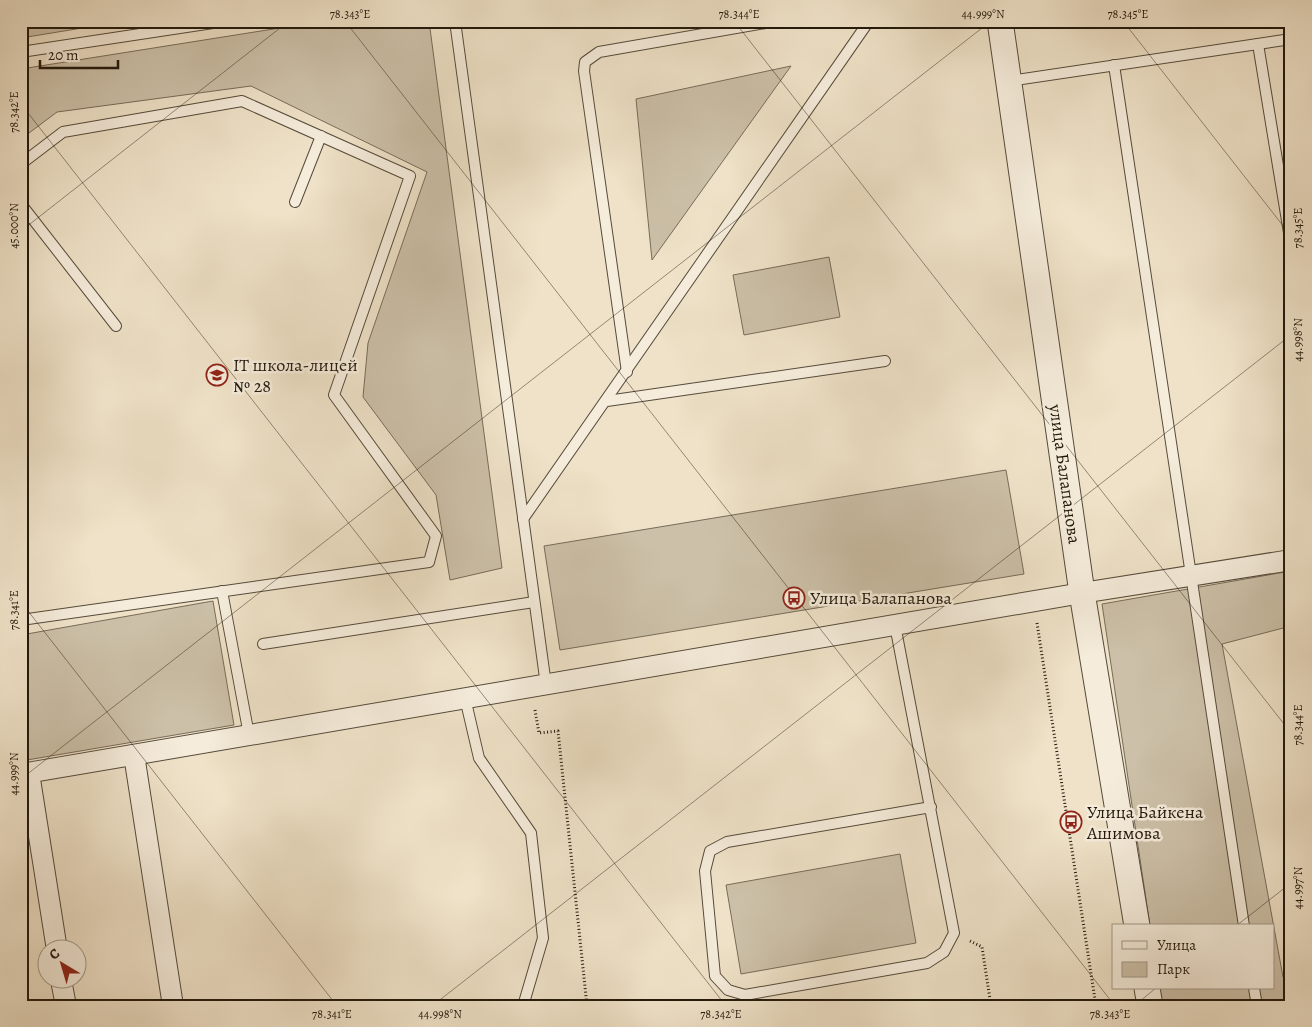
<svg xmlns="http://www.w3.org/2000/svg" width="1312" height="1027" font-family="Alegreya,serif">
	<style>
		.green { fill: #ccc0a8; stroke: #776c5a }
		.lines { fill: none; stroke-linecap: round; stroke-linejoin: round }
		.service-casing { stroke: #554b3b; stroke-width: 12 }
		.minor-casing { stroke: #554b3b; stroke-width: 22 }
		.tertiary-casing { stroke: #554b3b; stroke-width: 27 }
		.path { stroke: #22190c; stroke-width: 3; stroke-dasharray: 1 2.5; stroke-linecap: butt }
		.service { stroke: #f5ecdb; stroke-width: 10 }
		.minor { stroke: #f5ecdb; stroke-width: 20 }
		.tertiary { stroke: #f5ecdb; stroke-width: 25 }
		.ticks { fill: none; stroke: #22190c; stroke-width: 1; stroke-opacity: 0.45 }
		.labels { text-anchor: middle; stroke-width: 5; stroke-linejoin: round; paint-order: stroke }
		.poi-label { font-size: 18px; fill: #22190c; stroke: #f5ecdb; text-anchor: start }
		.street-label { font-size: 18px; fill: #22190c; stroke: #f5ecdb }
		.neatline { fill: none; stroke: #22190c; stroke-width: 2 }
		.ticks-label { font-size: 12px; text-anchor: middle; fill: #22190c }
	</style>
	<rect width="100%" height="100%" fill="#efe2c8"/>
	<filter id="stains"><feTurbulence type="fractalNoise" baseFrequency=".004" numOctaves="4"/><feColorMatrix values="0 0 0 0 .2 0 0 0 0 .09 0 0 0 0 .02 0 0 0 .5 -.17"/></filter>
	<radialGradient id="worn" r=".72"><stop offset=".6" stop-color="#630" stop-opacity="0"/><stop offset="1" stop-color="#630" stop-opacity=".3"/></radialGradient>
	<g class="green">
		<polygon points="21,21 125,21 21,38"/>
		<polygon points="324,21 429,21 502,568 450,580 436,495 363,397 368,343 427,172 251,86 57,112 21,139 21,69"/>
		<polygon points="791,66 652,260 636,99"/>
		<polygon points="829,257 840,317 744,335 733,275"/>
		<polygon points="1006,470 1024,574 560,650 544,546"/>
		<polygon points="1291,571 1291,626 1222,644 1283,977 1291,976 1291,1006 1162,1006 1160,988 1273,988 1273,926 1150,926 1102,604"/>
		<polygon points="213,601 234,725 21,761 21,635"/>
		<polygon points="900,854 916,943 741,974 726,885"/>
	</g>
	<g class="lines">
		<g class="service-casing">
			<g id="service">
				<polyline points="455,21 546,685"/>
				<polyline points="1258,44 1291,245"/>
				<polyline points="21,52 226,21"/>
				<polyline points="1114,65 1244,926"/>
				<polyline points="1009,81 1291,39"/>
				<polyline points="21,164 63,132 242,101 410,176 334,395 436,536 429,562 21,620"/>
				<polyline points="295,202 321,136"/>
				<polyline points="21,204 116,326"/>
				<polyline points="627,372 584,71 585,62 599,52 777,21"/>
				<polyline points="607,401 885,361"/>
				<polyline points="523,519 869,21"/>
				<polyline points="222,591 249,735"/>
				<polyline points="895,625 954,933 944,952 927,963 745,995 728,990 715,976 705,871 710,851 727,842 931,807"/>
				<polyline points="263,644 534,602"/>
				<polyline points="465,698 479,758 531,833 543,938 523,1006"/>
				<polyline points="1254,988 1257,1006"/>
			</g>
		</g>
		<g class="minor-casing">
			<g id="minor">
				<polyline points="134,755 173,1006"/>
				<polyline points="29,773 57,950"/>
				<polyline points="21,774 1082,593 1291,560"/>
				<polyline points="61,980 66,1006"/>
			</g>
		</g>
		<g class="tertiary-casing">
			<g id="tertiary">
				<polyline points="1000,21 1082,593 1137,926"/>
				<polyline points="1147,988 1150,1006"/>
			</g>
		</g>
		<g class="path">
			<polyline points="1037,623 1096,1006"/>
			<polyline points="535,710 539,733 558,731 587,1006"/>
			<polyline points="970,941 982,947 991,1006"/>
		</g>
		<use href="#service" class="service"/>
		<use href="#minor" class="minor"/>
		<use href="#tertiary" class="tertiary"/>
	</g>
	<path class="ticks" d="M345,21L1115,1006M734,21L1291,733M1123,21L1291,236M21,104L726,1006M21,231L289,21M21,602L337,1006M21,779L991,21M1236,926L1291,883M432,1006L1291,335M1134,1006L1156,988"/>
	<defs>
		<g id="school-ring" transform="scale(1.125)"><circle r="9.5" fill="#f5ecdb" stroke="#8f2418" stroke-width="1.5"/><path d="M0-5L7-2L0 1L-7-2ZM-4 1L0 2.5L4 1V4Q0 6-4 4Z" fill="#8f2418"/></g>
		<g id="bus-ring" transform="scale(1.125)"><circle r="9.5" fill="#f5ecdb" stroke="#8f2418" stroke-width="1.5"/><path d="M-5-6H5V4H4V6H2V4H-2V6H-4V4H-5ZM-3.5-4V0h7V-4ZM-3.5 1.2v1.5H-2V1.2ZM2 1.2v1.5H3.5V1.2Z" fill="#8f2418"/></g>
	</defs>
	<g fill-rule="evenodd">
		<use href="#school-ring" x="217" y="375"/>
		<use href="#bus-ring" x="794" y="598"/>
		<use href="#bus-ring" x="1071" y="822"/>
	</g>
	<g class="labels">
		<g class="poi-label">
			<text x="233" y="371">IT школа-лицей<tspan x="233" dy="21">№ 28</tspan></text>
			<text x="810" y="604">Улица Балапанова</text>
			<text x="1087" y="818">Улица Байкена<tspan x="1087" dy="21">Ашимова</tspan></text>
		</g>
		<g class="street-label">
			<text transform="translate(1065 474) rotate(82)" y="6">улица Балапанова</text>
		</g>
	</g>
	<rect width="1312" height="1027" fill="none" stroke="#efe2c8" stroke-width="55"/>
	<rect x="1112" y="924" width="162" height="65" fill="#f5ecdb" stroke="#a19888"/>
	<rect x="1122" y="941" width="25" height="8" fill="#f5ecdb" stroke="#a19888"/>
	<text x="1157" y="950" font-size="15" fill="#22190c">Улица</text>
	<rect x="1122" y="962" width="25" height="15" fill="#ccc0a8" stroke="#a19888"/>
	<text x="1157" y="974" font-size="15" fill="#22190c">Парк</text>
	<g transform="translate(62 964) rotate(322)"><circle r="24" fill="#f5ecdb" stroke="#a19888"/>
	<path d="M0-4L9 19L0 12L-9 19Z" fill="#8f2418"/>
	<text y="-8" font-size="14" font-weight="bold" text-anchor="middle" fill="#22190c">С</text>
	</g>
	<path d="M40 60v8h78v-8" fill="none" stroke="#22190c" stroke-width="2.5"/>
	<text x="48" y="60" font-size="15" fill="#22190c" stroke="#f5ecdb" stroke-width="4" paint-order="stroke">20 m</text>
	<rect x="28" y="28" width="1256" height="972" class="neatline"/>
	<g class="ticks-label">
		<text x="350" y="18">78.343°E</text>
		<text x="739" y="18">78.344°E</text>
		<text x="983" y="18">44.999°N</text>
		<text x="1128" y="18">78.345°E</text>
		<text transform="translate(14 112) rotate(-90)" y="4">78.342°E</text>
		<text transform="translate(14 226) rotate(-90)" y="4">45.000°N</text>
		<text transform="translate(1298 228) rotate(-90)" y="4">78.345°E</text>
		<text transform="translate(1298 340) rotate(-90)" y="4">44.998°N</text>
		<text transform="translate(14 610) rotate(-90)" y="4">78.341°E</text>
		<text transform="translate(1298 725) rotate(-90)" y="4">78.344°E</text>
		<text transform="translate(14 774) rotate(-90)" y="4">44.999°N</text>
		<text transform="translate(1298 888) rotate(-90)" y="4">44.997°N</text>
		<text x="332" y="1018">78.341°E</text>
		<text x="440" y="1018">44.998°N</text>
		<text x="721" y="1018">78.342°E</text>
		<text x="1110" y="1018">78.343°E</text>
	</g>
	<rect width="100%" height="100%" filter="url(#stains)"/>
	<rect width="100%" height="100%" fill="url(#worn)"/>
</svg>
